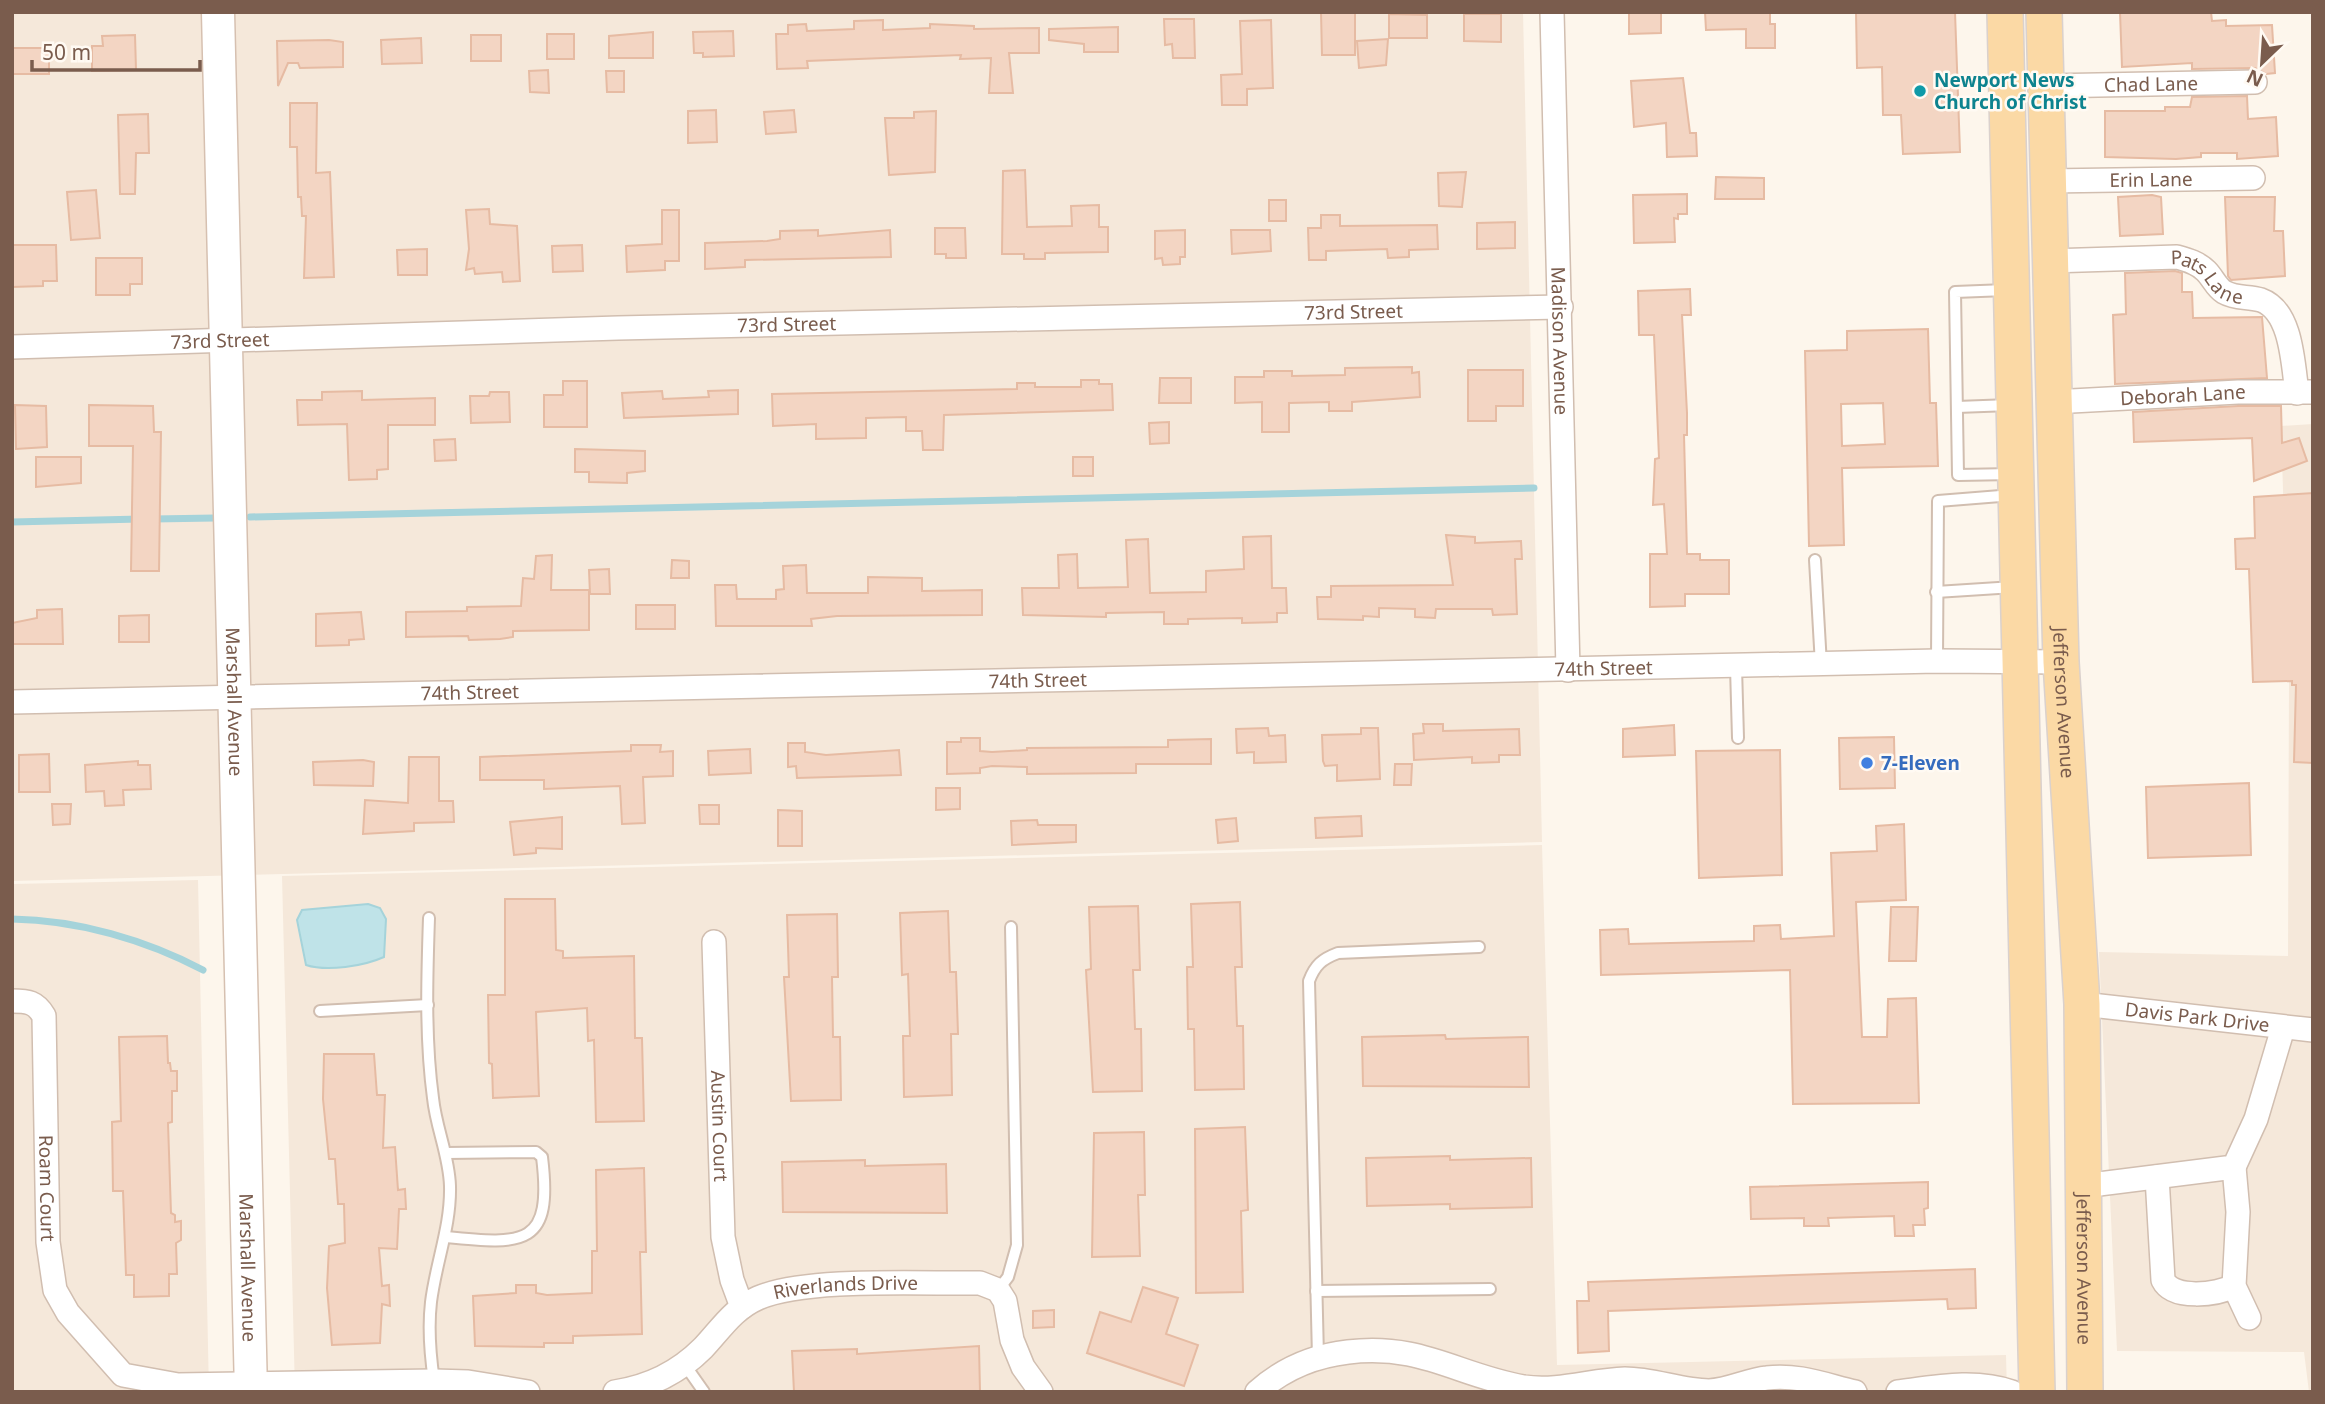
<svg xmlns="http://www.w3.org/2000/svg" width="2325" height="1404" font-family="'Noto Sans',sans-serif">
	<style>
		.residential { fill: #f5e8da }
		.water { fill: #bfe3e8; stroke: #a5d3da; stroke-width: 2 }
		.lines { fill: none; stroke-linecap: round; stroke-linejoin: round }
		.stream { stroke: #a5d3da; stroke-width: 7 }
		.building { fill: #f3d5c3; stroke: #e6bba3; stroke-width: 2; fill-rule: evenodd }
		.lane-casing { stroke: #d1beb0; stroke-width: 14 }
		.street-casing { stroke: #d1beb0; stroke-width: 26 }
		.secondary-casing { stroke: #d6c0b0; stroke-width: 35 }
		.primary-casing { stroke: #dad1cd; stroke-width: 38 }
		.lane { stroke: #fff; stroke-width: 10 }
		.street { stroke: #fff; stroke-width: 23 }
		.secondary { stroke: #fff; stroke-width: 32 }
		.primary { stroke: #fbd9a5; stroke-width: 35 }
		.culture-dot { fill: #0f9aa8; stroke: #fffaf3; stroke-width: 2.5 }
		.shop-dot { fill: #3f7fe0; stroke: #fffaf3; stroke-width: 2.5 }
		.labels { text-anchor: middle; stroke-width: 5; stroke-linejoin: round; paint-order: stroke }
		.culture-label { font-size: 19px; font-weight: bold; fill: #0d838f; stroke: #fffaf3; text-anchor: start }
		.street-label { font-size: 19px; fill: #7a5c4d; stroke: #fffaf3 }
		.shop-label { font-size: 19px; font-weight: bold; fill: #366cbe; stroke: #fffaf3; text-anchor: start }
	</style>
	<rect width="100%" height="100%" fill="#fdf6ec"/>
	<g class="residential">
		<polygon points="12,12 1523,12 1542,842 12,881"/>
		<polygon points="2313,424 2313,1392 2309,1392 2304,1352 2117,1351 2099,952 2288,956 2289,681 2281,426"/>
		<polygon points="1542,845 1557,1365 2006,1355 2007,1392 295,1392 282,876"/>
		<polygon points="198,880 209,1392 12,1392 12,884"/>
	</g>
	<path class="water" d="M368,904L380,908L386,919L384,957C364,966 327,972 306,965L297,920L302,910Z"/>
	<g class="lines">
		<g class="stream">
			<polyline points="250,517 1534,488"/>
			<polyline points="153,519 215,518"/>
			<polyline points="12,522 141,519"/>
			<path d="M12,919C78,920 146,940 203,970"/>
		</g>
	</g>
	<g class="building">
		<polygon points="1321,12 1355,12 1355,55 1322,55"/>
		<polygon points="1629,12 1661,12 1661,33 1629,34"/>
		<polygon points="1705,12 1770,12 1770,24 1775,24 1775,48 1746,48 1746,29 1706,30"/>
		<polygon points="1856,12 1955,12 1960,152 1903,154 1901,115 1883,115 1882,67 1857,68"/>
		<polygon points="2120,12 2211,12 2212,21 2226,20 2226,26 2272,25 2275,73 2266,74 2255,68 2192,69 2192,63 2122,67"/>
		<polygon points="1389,14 1427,15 1427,38 1389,38"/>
		<polygon points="1464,14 1501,14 1501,42 1464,41"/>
		<polygon points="1164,19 1194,19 1195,58 1173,58 1172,44 1165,45"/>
		<polygon points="883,20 883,30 930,28 930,24 974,26 974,29 1039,28 1039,53 1009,53 1013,93 989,93 991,58 960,59 961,55 807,61 808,68 777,69 776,34 788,34 788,25 806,24 807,31 854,29 854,21"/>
		<polygon points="1271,20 1273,88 1247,89 1247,105 1222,105 1221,75 1242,74 1240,21"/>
		<polygon points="1118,27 1118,52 1084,52 1084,44 1049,40 1049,29"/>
		<polygon points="733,31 734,56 703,57 703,53 694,53 693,32"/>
		<polygon points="653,32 653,58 609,58 609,36"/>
		<rect x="547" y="34" width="27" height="25"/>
		<polygon points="135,35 136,70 92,71 92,46 103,46 102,36"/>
		<rect x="471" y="35" width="30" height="26"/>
		<polygon points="421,38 422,63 382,64 381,40"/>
		<polygon points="1388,39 1386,65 1359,68 1357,41"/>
		<polygon points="329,40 343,42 343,67 300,68 298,63 288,63 278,86 277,41"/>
		<rect x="12" y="48" width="37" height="26"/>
		<polygon points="548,70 549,93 530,92 529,71"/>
		<polygon points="606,71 624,71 624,92 607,92"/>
		<polygon points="1683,78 1690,133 1696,133 1697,156 1667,157 1666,123 1634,127 1631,81"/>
		<polygon points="2247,96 2248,119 2276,117 2278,156 2237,159 2237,153 2201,153 2201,157 2176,159 2105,157 2105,111 2165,111 2165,107 2190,107 2192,97"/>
		<polygon points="290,103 317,103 316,173 330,172 334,277 304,278 306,216 302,216 301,197 298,197 297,147 290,147"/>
		<polygon points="716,110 717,142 688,143 688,111"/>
		<polygon points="794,110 796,132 766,134 764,112"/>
		<polygon points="936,111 935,172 889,175 885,118 914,118 914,112"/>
		<polygon points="148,114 149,153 136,153 135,194 120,194 118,115"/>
		<polygon points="1025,170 1027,227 1072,226 1071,206 1099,205 1099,227 1108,227 1108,252 1045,253 1045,259 1024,259 1024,254 1002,254 1003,171"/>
		<polygon points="1466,172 1462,207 1439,206 1438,173"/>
		<polygon points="1716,177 1764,178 1764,199 1715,199"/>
		<polygon points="96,190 100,238 71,240 67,192"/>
		<polygon points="1687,194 1687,214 1678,214 1678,219 1674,218 1675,242 1634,243 1633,195"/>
		<polygon points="2152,195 2161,197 2163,234 2120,236 2118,197"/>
		<polygon points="2225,197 2275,197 2274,231 2283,231 2285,276 2231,280 2228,276"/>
		<rect x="1269" y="200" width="17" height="21"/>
		<polygon points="489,209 490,224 517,226 520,281 503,282 502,272 475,274 474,268 466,270 469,249 466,210"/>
		<polygon points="662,210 679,210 679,261 665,261 665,270 627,272 626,246 662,244"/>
		<polygon points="1321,215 1340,215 1340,226 1437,225 1438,249 1409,250 1409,257 1388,258 1387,249 1326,251 1326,260 1309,260 1308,228 1321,228"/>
		<polygon points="1515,222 1515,248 1477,249 1477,223"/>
		<polygon points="935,228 965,228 966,258 946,258 946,254 935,254"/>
		<polygon points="818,230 818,236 890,230 891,257 745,260 745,267 705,269 705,243 767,241 780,239 780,231"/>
		<polygon points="1185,230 1185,257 1180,257 1180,264 1163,265 1162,258 1155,259 1155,231"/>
		<polygon points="1231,230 1270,230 1271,251 1232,254"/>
		<polygon points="12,245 56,245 57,281 43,281 43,286 12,287"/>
		<polygon points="582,245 583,271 553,272 552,246"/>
		<polygon points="427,249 427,275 398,275 397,250"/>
		<polygon points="96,258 142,258 142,284 130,284 130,295 96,295"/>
		<polygon points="2175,271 2182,273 2182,292 2192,292 2193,318 2262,317 2267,378 2115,384 2113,315 2126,314 2125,273"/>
		<polygon points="1690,289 1691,315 1682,315 1687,413 1687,435 1684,435 1687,554 1700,554 1700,560 1729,560 1729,594 1685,594 1685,606 1650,607 1650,554 1667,554 1664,504 1653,505 1655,459 1659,458 1654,335 1639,335 1638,291"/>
		<path d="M1928,329L1930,403H1936L1938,466L1842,468L1844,545L1809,546L1805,351L1847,350V331ZM1883,403L1885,444L1842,446L1841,404Z"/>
		<polygon points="1412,367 1412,373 1419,372 1420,397 1352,402 1352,411 1329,411 1329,402 1289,403 1289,432 1262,432 1262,402 1235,403 1235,377 1264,377 1264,371 1292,371 1292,376 1345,375 1345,368"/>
		<polygon points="1468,370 1523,370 1523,406 1496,406 1496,421 1468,421"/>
		<polygon points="1160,378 1191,378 1191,403 1159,403"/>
		<polygon points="1081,380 1099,380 1099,384 1112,384 1113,410 944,415 943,450 923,450 922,431 906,431 906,417 866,418 866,438 816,439 816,424 773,426 772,394 1017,389 1017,383 1035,383 1035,387 1081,387"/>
		<polygon points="563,381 587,381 587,427 544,427 544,395 563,395"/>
		<polygon points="738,390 738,414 624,418 622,393 662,391 663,399 709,397 708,391"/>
		<polygon points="362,391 362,400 435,398 435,425 388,425 388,469 377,470 377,479 349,480 347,424 298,425 297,400 322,400 322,392"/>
		<polygon points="490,392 509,392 510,422 471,423 470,396 489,396"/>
		<polygon points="15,405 46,406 47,447 16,449"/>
		<polygon points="89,405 153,406 154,432 161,432 159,571 131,571 133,446 89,446"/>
		<polygon points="2238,406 2281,406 2282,443 2299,438 2307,461 2254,481 2252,438 2134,442 2133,412"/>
		<polygon points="1169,422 1169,443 1150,444 1149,423"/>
		<polygon points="455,439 456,460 435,461 434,440"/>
		<polygon points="575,449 645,451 645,471 627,473 627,483 589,482 589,472 575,472"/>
		<polygon points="36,457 81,457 81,483 36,487"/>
		<rect x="1073" y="457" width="20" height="19"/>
		<polygon points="2313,493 2313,763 2294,762 2296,685 2292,685 2292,681 2253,682 2249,569 2236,569 2235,539 2255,538 2254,497"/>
		<polygon points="1446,535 1475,537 1475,543 1521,541 1522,559 1515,559 1517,614 1493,615 1492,609 1436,609 1435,618 1415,617 1415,609 1379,608 1379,617 1363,616 1363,620 1318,619 1317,597 1331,597 1331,586 1453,585"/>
		<polygon points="1271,536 1272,588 1286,588 1287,613 1277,613 1277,622 1242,623 1242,618 1188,619 1188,624 1164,624 1164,612 1106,613 1106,617 1023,615 1022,588 1059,588 1058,555 1077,554 1078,588 1128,587 1126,540 1148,539 1150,593 1206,592 1206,571 1244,569 1243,537"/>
		<polygon points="552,555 551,590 589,590 589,630 513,631 513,637 500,639 469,640 468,636 406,637 406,612 467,611 467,607 521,606 523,578 534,579 536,556"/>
		<polygon points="672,560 689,561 689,578 671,578"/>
		<polygon points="806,565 807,593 868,593 868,577 922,578 922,591 982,590 982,615 837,616 811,619 812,626 716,626 715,585 736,585 737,599 776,599 776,590 784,589 783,566"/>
		<polygon points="609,569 610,594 590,594 589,570"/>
		<rect x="636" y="605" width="39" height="24"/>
		<polygon points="62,609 63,644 12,644 12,623 37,618 37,610"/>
		<polygon points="361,612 364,639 349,640 349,645 316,646 316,614"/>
		<polygon points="149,615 149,642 119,642 119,616"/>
		<polygon points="1423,724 1443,724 1443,731 1519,729 1520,755 1499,755 1499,762 1472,763 1472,757 1414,760 1413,734 1424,733"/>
		<polygon points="1674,725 1675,755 1623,757 1623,729"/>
		<polygon points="1268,728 1269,736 1285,735 1286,762 1254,763 1254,752 1237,753 1236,729"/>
		<polygon points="1361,728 1378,728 1380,779 1337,781 1337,765 1325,766 1323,761 1322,735 1361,734"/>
		<polygon points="1894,737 1895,788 1840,789 1839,738"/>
		<polygon points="961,738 980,738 980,751 992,752 1027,750 1027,748 1168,747 1168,740 1211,739 1211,764 1136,764 1136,773 1027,774 1027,767 992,766 980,768 980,773 947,774 947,742 961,742"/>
		<polygon points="788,743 805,743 805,752 826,755 899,750 901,775 797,778 796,766 788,767"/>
		<polygon points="631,745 661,745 660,752 673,751 673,776 643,777 645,823 622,824 620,786 544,789 544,780 480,780 480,757 631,751"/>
		<polygon points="750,749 751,773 709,775 708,751"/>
		<polygon points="1780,750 1782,875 1699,878 1696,751"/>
		<polygon points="49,754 50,792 19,792 19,755"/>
		<polygon points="409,757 439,757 439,801 453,801 454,822 414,823 414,831 363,834 365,800 408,803"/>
		<polygon points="363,760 374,762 373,786 314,785 313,762"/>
		<polygon points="138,761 138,765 150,765 151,789 123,790 124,805 105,806 104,791 86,792 85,765"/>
		<polygon points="1395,764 1412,764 1411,785 1394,785"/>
		<polygon points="2249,783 2251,855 2148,858 2146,787"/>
		<polygon points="936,788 960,788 960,809 936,810"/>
		<polygon points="52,804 71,804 70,824 53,825"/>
		<polygon points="699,805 719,805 719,824 700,824"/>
		<polygon points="778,810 802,811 802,846 778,846"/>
		<polygon points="1361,816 1362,836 1316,838 1315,818"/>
		<polygon points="562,817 562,849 536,848 536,853 514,855 510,822"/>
		<polygon points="1236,818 1238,841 1218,843 1216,820"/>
		<polygon points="1037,820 1038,825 1076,825 1076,842 1012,845 1011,821"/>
		<polygon points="1904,824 1906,900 1856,902 1862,1037 1887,1037 1888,999 1916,998 1919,1103 1793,1104 1790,970 1601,975 1600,930 1628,929 1629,944 1754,941 1754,926 1780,925 1781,939 1834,936 1831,853 1877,851 1876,826"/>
		<polygon points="505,899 555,899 556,950 563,951 563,958 634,956 635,1038 642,1038 644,1121 596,1122 594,1040 588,1041 587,1008 536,1012 539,1096 493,1098 492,1064 489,1063 488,995 505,995"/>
		<polygon points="1240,902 1242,967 1235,967 1237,1026 1243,1026 1244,1089 1195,1090 1194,1029 1188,1029 1187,967 1193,967 1191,904"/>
		<polygon points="1138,906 1140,970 1133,970 1135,1029 1141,1029 1142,1091 1093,1092 1086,970 1091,969 1089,907"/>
		<polygon points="1891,907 1918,907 1916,961 1889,961"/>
		<polygon points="948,911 950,972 956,972 958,1034 951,1034 952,1095 904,1097 903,1036 910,1036 908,974 902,975 900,913"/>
		<polygon points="837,914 838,977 832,977 833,1037 840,1037 841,1100 791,1101 784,977 789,977 787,915"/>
		<polygon points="1445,1035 1446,1039 1528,1037 1529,1087 1363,1086 1362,1037"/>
		<polygon points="167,1036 168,1063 170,1063 171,1071 177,1071 177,1091 172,1091 172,1122 168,1123 171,1213 175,1215 175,1222 181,1221 181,1240 176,1243 177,1274 169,1274 169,1296 134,1297 134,1275 126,1275 123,1191 113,1191 112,1122 121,1121 119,1037"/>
		<polygon points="324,1054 374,1054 377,1095 385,1095 383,1148 395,1147 398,1190 405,1189 406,1209 399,1209 397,1249 379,1248 382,1286 389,1285 390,1306 382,1304 380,1343 332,1345 327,1288 329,1246 345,1243 344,1204 338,1204 335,1159 329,1159 323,1099"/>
		<polygon points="1245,1127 1248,1210 1241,1211 1243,1292 1196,1293 1195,1129"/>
		<polygon points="1144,1132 1145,1195 1138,1195 1140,1256 1092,1257 1094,1133"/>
		<polygon points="1450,1156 1450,1160 1531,1158 1532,1207 1450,1209 1450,1204 1367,1206 1366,1158"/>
		<polygon points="865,1160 865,1166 946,1164 947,1213 783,1212 782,1162"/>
		<polygon points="644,1168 646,1252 640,1252 642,1334 573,1336 573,1343 544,1343 544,1347 475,1346 473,1296 516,1293 516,1285 536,1285 536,1293 547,1295 592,1293 592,1251 597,1251 596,1170"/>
		<polygon points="1928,1182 1928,1208 1924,1209 1925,1225 1913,1225 1914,1236 1895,1236 1894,1216 1828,1218 1829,1226 1804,1226 1804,1218 1751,1219 1750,1187"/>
		<polygon points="1975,1269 1976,1308 1948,1309 1947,1299 1608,1311 1609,1351 1578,1353 1577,1301 1589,1301 1588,1282"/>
		<polygon points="1143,1287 1178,1298 1166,1334 1198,1345 1184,1386 1087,1353 1100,1312 1131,1322"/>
		<polygon points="1054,1310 1054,1327 1033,1328 1033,1311"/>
		<polygon points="979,1346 980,1392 794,1392 792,1351 857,1349 857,1354"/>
	</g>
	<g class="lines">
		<g class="lane-casing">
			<g id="lane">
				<polyline points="2006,290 1955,292 1958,475 2013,474"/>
				<polyline points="1957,407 2010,405"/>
				<polyline points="1815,560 1821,665"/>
				<polyline points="1936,592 2014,587"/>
				<polyline points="1937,661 1938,501 2013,495"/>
				<polyline points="1736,667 1738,738"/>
				<path d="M429,918C427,977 425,1039 433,1098C436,1128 449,1155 450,1186C451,1226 436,1262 431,1302C428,1328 430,1354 434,1381"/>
				<polyline points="320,1011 428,1005"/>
				<path d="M446,1237C525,1245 553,1246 542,1157L536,1152L446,1153"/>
				<polyline points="998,1290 1008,1277 1017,1245 1011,927"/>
				<polyline points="1316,1291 1490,1289"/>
				<path d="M1318,1357L1309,981C1315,965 1322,959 1338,953L1479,947"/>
				<polyline points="685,1365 704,1392"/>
			</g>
		</g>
		<g class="street-casing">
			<g id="street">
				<path id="s1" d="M1552,12L1568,670"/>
				<path id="s2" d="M2046,86L2255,82"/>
				<path id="s3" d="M2048,181L2253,178"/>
				<path id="s4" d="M2050,261L2177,257C2188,260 2198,263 2206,271C2213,278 2216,287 2224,292C2236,299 2248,296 2261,300C2292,311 2293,365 2297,393"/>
				<path id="s5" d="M12,347L618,328L1561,307"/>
				<path id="s6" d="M2053,402L2238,392H2312"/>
				<path id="s7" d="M12,702L1937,661L2061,662"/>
				<path id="s8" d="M714,942L723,1237L732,1280L742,1307"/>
				<path id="s9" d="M12,1001C28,1001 36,1002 44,1016L48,1242L55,1290L68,1313L123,1375L178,1385L434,1381L468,1382L528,1392"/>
				<path id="s10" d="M2082,1004L2313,1030"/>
				<polyline points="2234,1167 2238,1212 2234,1286 2249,1318"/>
				<path d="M2157,1177L2163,1280C2173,1300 2216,1295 2234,1286"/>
				<polyline points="2083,1186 2234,1167 2256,1119 2283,1028"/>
				<path id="s11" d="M615,1392C649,1387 678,1373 703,1348C721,1329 733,1309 758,1298C807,1277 923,1284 980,1283L998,1290L1005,1301L1012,1340L1023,1367L1041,1392"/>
				<path d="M1257,1392C1284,1368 1313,1356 1348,1352C1421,1343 1459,1376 1524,1387C1559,1392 1591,1380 1625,1379C1654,1379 1681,1391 1709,1391C1730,1390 1747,1380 1767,1378C1798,1374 1825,1385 1855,1392"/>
				<path d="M1898,1392C1936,1387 1975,1379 2012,1392"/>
			</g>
		</g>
		<g class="secondary-casing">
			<g id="secondary">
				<path id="s12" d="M218,12L251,1392"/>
			</g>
		</g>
		<g class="primary-casing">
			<g id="primary">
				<polyline points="2005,12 2037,1392"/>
				<path id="s13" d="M2044,12L2061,662L2082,1004L2085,1392"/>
			</g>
		</g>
		<use href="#lane" class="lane"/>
		<use href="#street" class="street"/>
		<use href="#secondary" class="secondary"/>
		<use href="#primary" class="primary"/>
	</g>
	<circle class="culture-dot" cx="1920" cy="91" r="7"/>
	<circle class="shop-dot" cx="1867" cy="763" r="7"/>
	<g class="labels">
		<g class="culture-label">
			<text x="1934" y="87">Newport News<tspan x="1934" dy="22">Church of Christ</tspan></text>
		</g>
		<g class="street-label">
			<text dy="7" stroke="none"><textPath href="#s2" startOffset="105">Chad Lane</textPath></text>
			<text dy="7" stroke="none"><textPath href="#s3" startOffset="103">Erin Lane</textPath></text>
			<text dy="7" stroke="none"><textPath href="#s4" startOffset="164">Pats Lane</textPath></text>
			<text dy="7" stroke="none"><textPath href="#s5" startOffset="1342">73rd Street</textPath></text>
			<text dy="7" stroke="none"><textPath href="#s5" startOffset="775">73rd Street</textPath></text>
			<text dy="7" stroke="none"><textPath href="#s5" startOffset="208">73rd Street</textPath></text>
			<text dy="7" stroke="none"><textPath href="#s1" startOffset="329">Madison Avenue</textPath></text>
			<text dy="7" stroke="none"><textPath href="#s6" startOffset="130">Deborah Lane</textPath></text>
			<text dy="7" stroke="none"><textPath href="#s7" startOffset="1592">74th Street</textPath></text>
			<text dy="7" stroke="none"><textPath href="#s7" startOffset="1026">74th Street</textPath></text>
			<text dy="7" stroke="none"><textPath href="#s7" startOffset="458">74th Street</textPath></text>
			<text dy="7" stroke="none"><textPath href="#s12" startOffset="690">Marshall Avenue</textPath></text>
			<text dy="7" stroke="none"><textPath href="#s13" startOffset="691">Jefferson Avenue</textPath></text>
			<text dy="7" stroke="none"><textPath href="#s10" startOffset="116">Davis Park Drive</textPath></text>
			<text dy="7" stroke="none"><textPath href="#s8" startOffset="184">Austin Court</textPath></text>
			<text dy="7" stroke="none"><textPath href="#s9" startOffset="210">Roam Court</textPath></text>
			<text dy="7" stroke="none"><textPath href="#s12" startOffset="1256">Marshall Avenue</textPath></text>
			<text dy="7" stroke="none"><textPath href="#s13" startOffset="1258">Jefferson Avenue</textPath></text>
			<text dy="7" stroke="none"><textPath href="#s11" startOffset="264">Riverlands Drive</textPath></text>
		</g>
		<g class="shop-label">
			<text x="1881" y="770">7-Eleven</text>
		</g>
	</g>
	<rect width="2325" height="1404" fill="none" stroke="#7a5c4d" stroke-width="28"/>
	<g transform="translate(2262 63) rotate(205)" stroke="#fffaf3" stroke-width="5" paint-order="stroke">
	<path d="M0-5L12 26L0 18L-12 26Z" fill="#7a5c4d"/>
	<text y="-10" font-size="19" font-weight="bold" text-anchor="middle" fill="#7a5c4d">N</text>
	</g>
	<path d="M32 60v10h168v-10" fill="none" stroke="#7a5c4d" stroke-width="3.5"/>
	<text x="42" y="60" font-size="21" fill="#7a5c4d" stroke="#fffaf3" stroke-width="5" paint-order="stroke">50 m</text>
</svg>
